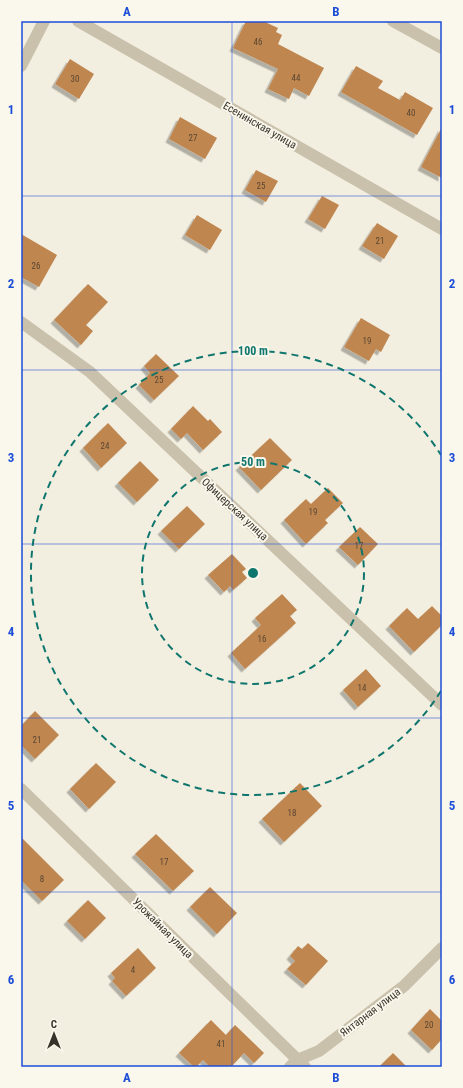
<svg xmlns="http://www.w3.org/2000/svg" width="463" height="1088" font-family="'Roboto Condensed',sans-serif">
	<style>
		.building { fill: #c0864f; filter: url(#shadow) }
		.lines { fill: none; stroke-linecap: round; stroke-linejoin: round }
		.street { stroke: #cac1ac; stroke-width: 12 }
		.grid { fill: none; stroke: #1d4ed8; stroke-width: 1; stroke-opacity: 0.55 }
		.ring { fill: none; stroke: #0f766e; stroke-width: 2; stroke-dasharray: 7 5 }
		.labels { text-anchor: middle; stroke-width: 4; stroke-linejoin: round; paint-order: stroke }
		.number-label { font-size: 9px; fill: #5a4733 }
		.street-label { font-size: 11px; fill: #38322a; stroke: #faf7ec }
		.centre { fill: #0f766e; stroke: #faf7ec; stroke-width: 2 }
		.ring-label { font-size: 12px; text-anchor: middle; font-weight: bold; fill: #0f766e; stroke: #faf7ec; stroke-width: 4; stroke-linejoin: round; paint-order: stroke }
		.neatline { fill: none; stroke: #1d4ed8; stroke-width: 1.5 }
		.grid-label { font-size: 13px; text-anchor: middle; font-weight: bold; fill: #1d4ed8 }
	</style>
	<defs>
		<filter id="shadow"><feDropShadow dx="-3.5" dy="3.5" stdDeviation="0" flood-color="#0004"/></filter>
	</defs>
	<rect width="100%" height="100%" fill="#f2eee0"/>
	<g class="building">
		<polygon points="246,21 263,21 278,28 276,32 282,35 278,44 324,68 309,96 294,88 289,99 268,89 278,69 233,48"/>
		<polygon points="70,59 94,74 79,99 55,84"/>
		<polygon points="356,66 383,81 378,88 400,100 405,92 433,108 417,135 341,92"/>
		<polygon points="180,117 217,138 205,159 169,139"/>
		<polygon points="442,127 442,178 421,167"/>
		<polygon points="256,170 278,181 266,202 245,190"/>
		<polygon points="322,196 339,205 325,229 308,219"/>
		<polygon points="197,215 222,230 210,250 185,235"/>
		<polygon points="377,223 398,236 384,259 362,246"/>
		<polygon points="21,234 57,255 39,287 21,277"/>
		<polygon points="88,284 108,302 86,325 93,331 81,345 54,320"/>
		<polygon points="361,318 390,335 381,352 376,349 369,361 344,347"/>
		<polygon points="156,354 179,376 154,400 139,385 150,373 144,366"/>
		<polygon points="193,406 208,421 210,419 222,432 203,450 187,433 181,439 171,429"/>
		<polygon points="108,423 127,443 101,468 83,448"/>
		<polygon points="270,438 292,460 261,490 239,467"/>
		<polygon points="140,461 159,480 137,502 118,483"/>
		<polygon points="328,488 343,503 325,520 328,523 306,544 284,520 306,499 311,504"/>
		<polygon points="187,506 205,524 179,549 161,531"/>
		<polygon points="360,527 378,544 358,565 339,547"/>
		<polygon points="232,554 246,569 242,572 247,578 233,590 230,586 224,592 208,575"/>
		<polygon points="282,594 297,610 290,616 296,623 245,669 231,653 261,625 255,618"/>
		<polygon points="432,606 442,616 442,625 414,652 389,626 407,608 418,619"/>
		<polygon points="366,669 381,686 358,707 343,690"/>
		<polygon points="35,711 59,735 35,759 21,745 21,726"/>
		<polygon points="96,763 116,782 89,809 70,789"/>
		<polygon points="300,783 322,806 284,842 262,819"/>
		<polygon points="156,834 194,871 173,891 135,854"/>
		<polygon points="21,837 64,880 42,901 21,880"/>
		<polygon points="210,887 237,913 217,934 190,907"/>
		<polygon points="88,900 106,918 85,939 67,921"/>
		<polygon points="308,943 328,961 306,985 287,969 295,961 290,956 298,946 302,949"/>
		<polygon points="138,948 156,968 126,996 112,981 115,978 111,973"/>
		<polygon points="430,1009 442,1021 442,1039 432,1050 411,1030"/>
		<polygon points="211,1020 226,1035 235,1025 264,1053 254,1063 244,1053 231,1067 210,1067 203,1060 196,1067 194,1067 179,1053"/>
		<polygon points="393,1053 407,1067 379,1067"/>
	</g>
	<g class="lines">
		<g class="street">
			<polyline points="78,21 442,229"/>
			<polyline points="393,21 442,48"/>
			<polyline points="21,66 44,21"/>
			<polyline points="21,322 90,372 442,705"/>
			<polyline points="21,789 305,1067"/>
			<polyline points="290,1067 297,1060 319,1051 404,986 442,948"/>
		</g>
	</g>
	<path class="grid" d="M232,21V1067M21,196H442M21,370H442M21,544H442M21,718H442M21,892H442"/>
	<g class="ring">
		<circle cx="253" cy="573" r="111"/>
		<path d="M441 691A222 222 0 1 1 441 455"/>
	</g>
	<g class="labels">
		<g class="number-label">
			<text x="258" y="45">46</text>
			<text x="296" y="81">44</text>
			<text x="75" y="82">30</text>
			<text x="411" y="116">40</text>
			<text x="193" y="141">27</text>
			<text x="261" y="189">25</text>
			<text x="380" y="244">21</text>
			<text x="36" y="269">26</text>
			<text x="367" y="344">19</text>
			<text x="159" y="383">25</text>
			<text x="105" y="449">24</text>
			<text x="313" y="515">19</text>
			<text x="359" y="549">17</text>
			<text x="262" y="642">16</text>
			<text x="362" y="691">14</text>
			<text x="37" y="743">21</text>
			<text x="292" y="816">18</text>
			<text x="164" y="865">17</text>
			<text x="42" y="882">8</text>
			<text x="133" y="973">4</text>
			<text x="429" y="1028">20</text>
			<text x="221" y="1047">41</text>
		</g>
		<g class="street-label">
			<text transform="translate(260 125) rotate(30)" y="4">Есенинская улица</text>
			<text transform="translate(235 509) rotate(43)" y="4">Офицерская улица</text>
			<text transform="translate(163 928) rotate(45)" y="4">Урожайная улица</text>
			<text transform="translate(370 1012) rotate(-37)" y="4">Янтарная улица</text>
		</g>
	</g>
	<circle cx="253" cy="573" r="6" class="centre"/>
	<g class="ring-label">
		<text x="253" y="355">100 m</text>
		<text x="253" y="466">50 m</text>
	</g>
	<rect width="463" height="1088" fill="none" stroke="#faf7ec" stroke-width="44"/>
	<g transform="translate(54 1034)" stroke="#faf7ec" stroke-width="3" paint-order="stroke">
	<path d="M0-3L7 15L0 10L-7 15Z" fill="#38322a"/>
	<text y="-6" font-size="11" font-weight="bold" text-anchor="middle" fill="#38322a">С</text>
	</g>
	<rect x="22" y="22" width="419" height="1044" class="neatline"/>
	<g class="grid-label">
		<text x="127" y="16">A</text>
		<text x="336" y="16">B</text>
		<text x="11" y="114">1</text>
		<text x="452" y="114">1</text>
		<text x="11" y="288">2</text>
		<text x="452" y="288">2</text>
		<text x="11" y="462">3</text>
		<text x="452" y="462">3</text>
		<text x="11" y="636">4</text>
		<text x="452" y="636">4</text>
		<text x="11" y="810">5</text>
		<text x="452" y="810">5</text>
		<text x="11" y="984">6</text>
		<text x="452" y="984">6</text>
		<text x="127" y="1082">A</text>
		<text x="336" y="1082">B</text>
	</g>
</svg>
